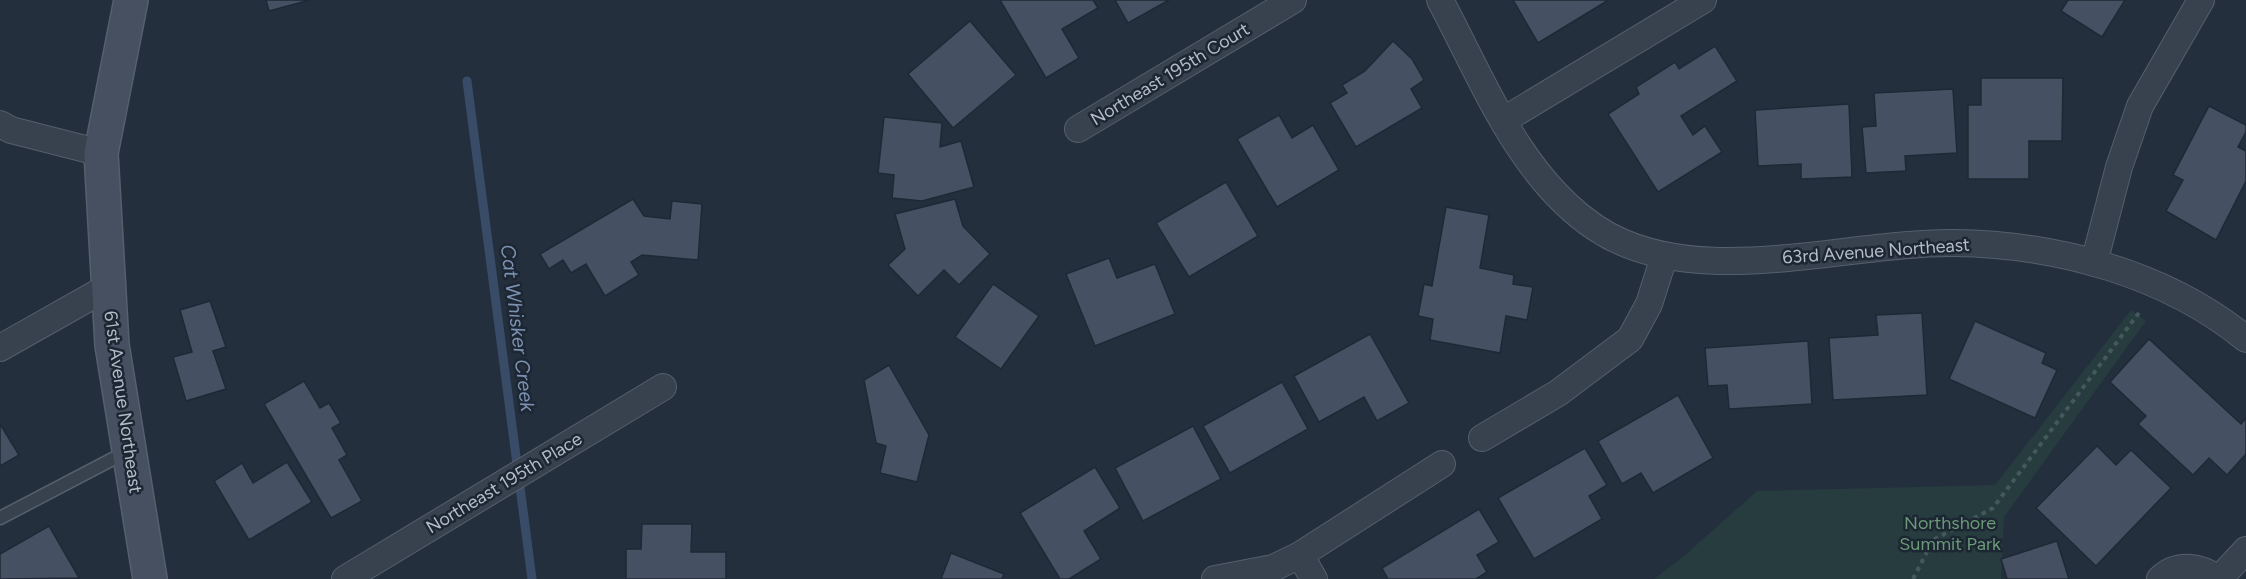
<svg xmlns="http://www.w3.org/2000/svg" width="2246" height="579" font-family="Figtree,sans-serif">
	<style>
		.green { fill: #263c3f }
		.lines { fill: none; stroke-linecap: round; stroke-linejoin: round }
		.stream { stroke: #394c67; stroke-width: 9 }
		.building { fill: #455162; stroke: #1f2835; stroke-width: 1.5 }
		.lane-casing { stroke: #565f6c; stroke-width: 15 }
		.street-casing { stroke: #565f6c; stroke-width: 28 }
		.secondary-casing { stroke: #565f6c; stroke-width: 36 }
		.path { stroke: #44595c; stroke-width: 4; stroke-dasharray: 4.5 4.5; stroke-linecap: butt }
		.lane { stroke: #38414e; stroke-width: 12 }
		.street { stroke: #38414e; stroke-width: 26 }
		.secondary { stroke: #465061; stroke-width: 33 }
		.labels { text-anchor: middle; stroke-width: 5; stroke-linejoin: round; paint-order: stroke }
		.street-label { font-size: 18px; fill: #b4bcc9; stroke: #1d2633 }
		.park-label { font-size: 18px; fill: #6b9a76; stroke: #1d2633 }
		.water-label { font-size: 20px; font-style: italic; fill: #7c92b1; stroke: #1d2633 }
	</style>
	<rect width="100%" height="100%" fill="#242f3e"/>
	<polygon class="green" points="2131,310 2146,321 2004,517 2001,579 1654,579 1684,556 1757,491 1995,485"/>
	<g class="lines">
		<polyline class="stream" points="467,81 532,579"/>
	</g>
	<g class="building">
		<polygon points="266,0 310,0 269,11"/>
		<polygon points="1000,0 1093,0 1098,8 1062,29 1079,58 1046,78"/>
		<polygon points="1115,0 1169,0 1128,23"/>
		<polygon points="1513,0 1607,0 1607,1 1538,43"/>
		<polygon points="2068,0 2125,0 2102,37 2061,11"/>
		<polygon points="970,21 1016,75 953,128 908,74"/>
		<polygon points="1393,41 1412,59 1424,80 1411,89 1422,108 1356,147 1330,103 1347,93 1342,85 1365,71"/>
		<polygon points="1715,46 1737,81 1681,116 1693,135 1705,126 1722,152 1658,192 1608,114 1639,94 1636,87 1675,62 1679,69"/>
		<polygon points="1981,78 2063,78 2062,141 2029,141 2029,179 1968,179 1968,105 1981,105"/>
		<polygon points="1953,89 1957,153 1905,156 1906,171 1866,173 1862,127 1876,126 1874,93"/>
		<polygon points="1849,104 1852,177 1801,179 1801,164 1758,166 1755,110"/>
		<polygon points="2209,106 2246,125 2246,132 2238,147 2246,151 2246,181 2216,240 2166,211 2183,180 2173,175"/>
		<polygon points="1279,115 1292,138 1313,125 1339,170 1277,207 1237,139"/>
		<polygon points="884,117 942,123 940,147 961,141 974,187 922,201 892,198 894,175 878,173"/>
		<polygon points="1226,182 1258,236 1189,277 1156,223"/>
		<polygon points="633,199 644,216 670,219 672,201 702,204 698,260 642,255 631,262 639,275 605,296 586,264 571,273 563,260 549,269 540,254"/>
		<polygon points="955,199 963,226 990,254 959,285 944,270 918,296 888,265 905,249 895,214"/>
		<polygon points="1446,207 1489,215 1480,268 1514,275 1513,284 1533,287 1527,320 1506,316 1500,353 1430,340 1433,319 1418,316 1424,284 1432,286"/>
		<polygon points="1109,258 1117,278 1155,264 1175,314 1095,346 1066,274"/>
		<polygon points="993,284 1039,316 1001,369 955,337"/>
		<polygon points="210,301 226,347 213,351 226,389 186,401 173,357 192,352 180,310"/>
		<polygon points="1922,313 1927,395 1833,400 1829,338 1878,335 1876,315"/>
		<polygon points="1975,321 2046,353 2042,363 2057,370 2035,418 1949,379"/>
		<polygon points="1370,334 1409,403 1377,421 1364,397 1319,422 1294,376"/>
		<polygon points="2149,339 2241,424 2246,418 2246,454 2227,475 2209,458 2193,475 2138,424 2146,416 2110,382"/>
		<polygon points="1808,341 1812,404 1729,409 1727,385 1708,386 1705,348"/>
		<polygon points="889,365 929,435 917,482 880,473 886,446 876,443 864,380"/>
		<polygon points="304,381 320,408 329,403 341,423 332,428 347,455 339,460 362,501 331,518 264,404"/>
		<polygon points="1282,382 1308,429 1230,473 1203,426"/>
		<polygon points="1678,395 1713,458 1653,493 1641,473 1622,484 1598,441"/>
		<polygon points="0,424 19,455 0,466"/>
		<polygon points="1193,426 1221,479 1143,521 1115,468"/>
		<polygon points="2097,446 2116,465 2131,450 2171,488 2096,566 2036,508"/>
		<polygon points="1585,448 1607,485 1589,496 1602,519 1534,559 1498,498"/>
		<polygon points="287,462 312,502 249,540 214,481 242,463 253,483"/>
		<polygon points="1095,467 1120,508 1084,531 1101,559 1069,579 1060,579 1020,513"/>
		<polygon points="1479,509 1499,542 1477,555 1487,572 1476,579 1388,579 1382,568"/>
		<polygon points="642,524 692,524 691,552 726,552 726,579 626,579 626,549 641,549"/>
		<polygon points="49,526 79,578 0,579 0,554"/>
		<polygon points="2057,541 2069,579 2007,579 2001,559"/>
		<polygon points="951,553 1004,574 1002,579 941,579"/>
	</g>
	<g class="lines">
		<g class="lane-casing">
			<polyline id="lane" points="0,518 128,451"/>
		</g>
		<g class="street-casing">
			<g id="street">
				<path d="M1440,0C1482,78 1519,177 1596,228C1693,293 1844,242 1954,243C2056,244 2167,274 2246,339"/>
				<polyline points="1504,120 1703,0"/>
				<polyline points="0,124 11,130 101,153"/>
				<polyline points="1078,129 1293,0"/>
				<polyline points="2094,263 2119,167 2140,106 2201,0"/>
				<polyline points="0,348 108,287"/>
				<polyline points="1482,438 1558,393 1630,339 1649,304 1664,257"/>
				<polyline points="1300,555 1314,579"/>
				<polyline points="345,579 663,387"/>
				<polyline points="1215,579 1273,568 1300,555 1442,464"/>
				<path d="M2160,579C2177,562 2200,566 2218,579"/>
				<polyline points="2219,579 2246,550"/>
			</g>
		</g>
		<g class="secondary-casing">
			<polyline id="secondary" points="131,0 101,153 112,345 150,579"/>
		</g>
		<polyline class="path" points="1913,579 1933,540 1993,508 2141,310"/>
		<use href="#lane" class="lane"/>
		<use href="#street" class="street"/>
		<use href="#secondary" class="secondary"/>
	</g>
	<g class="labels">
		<g class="street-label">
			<text transform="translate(1170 74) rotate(-31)" y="6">Northeast 195th Court</text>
			<text transform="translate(1876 251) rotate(-4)" y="6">63rd Avenue Northeast</text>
			<text transform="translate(123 402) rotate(82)" y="6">61st Avenue Northeast</text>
			<text transform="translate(504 483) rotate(-31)" y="6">Northeast 195th Place</text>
		</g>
		<g class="park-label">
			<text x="1950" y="529">Northshore<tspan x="1950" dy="21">Summit Park</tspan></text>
		</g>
		<g class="water-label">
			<text transform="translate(518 328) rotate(83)" y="7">Cat Whisker Creek</text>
		</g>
	</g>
</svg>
